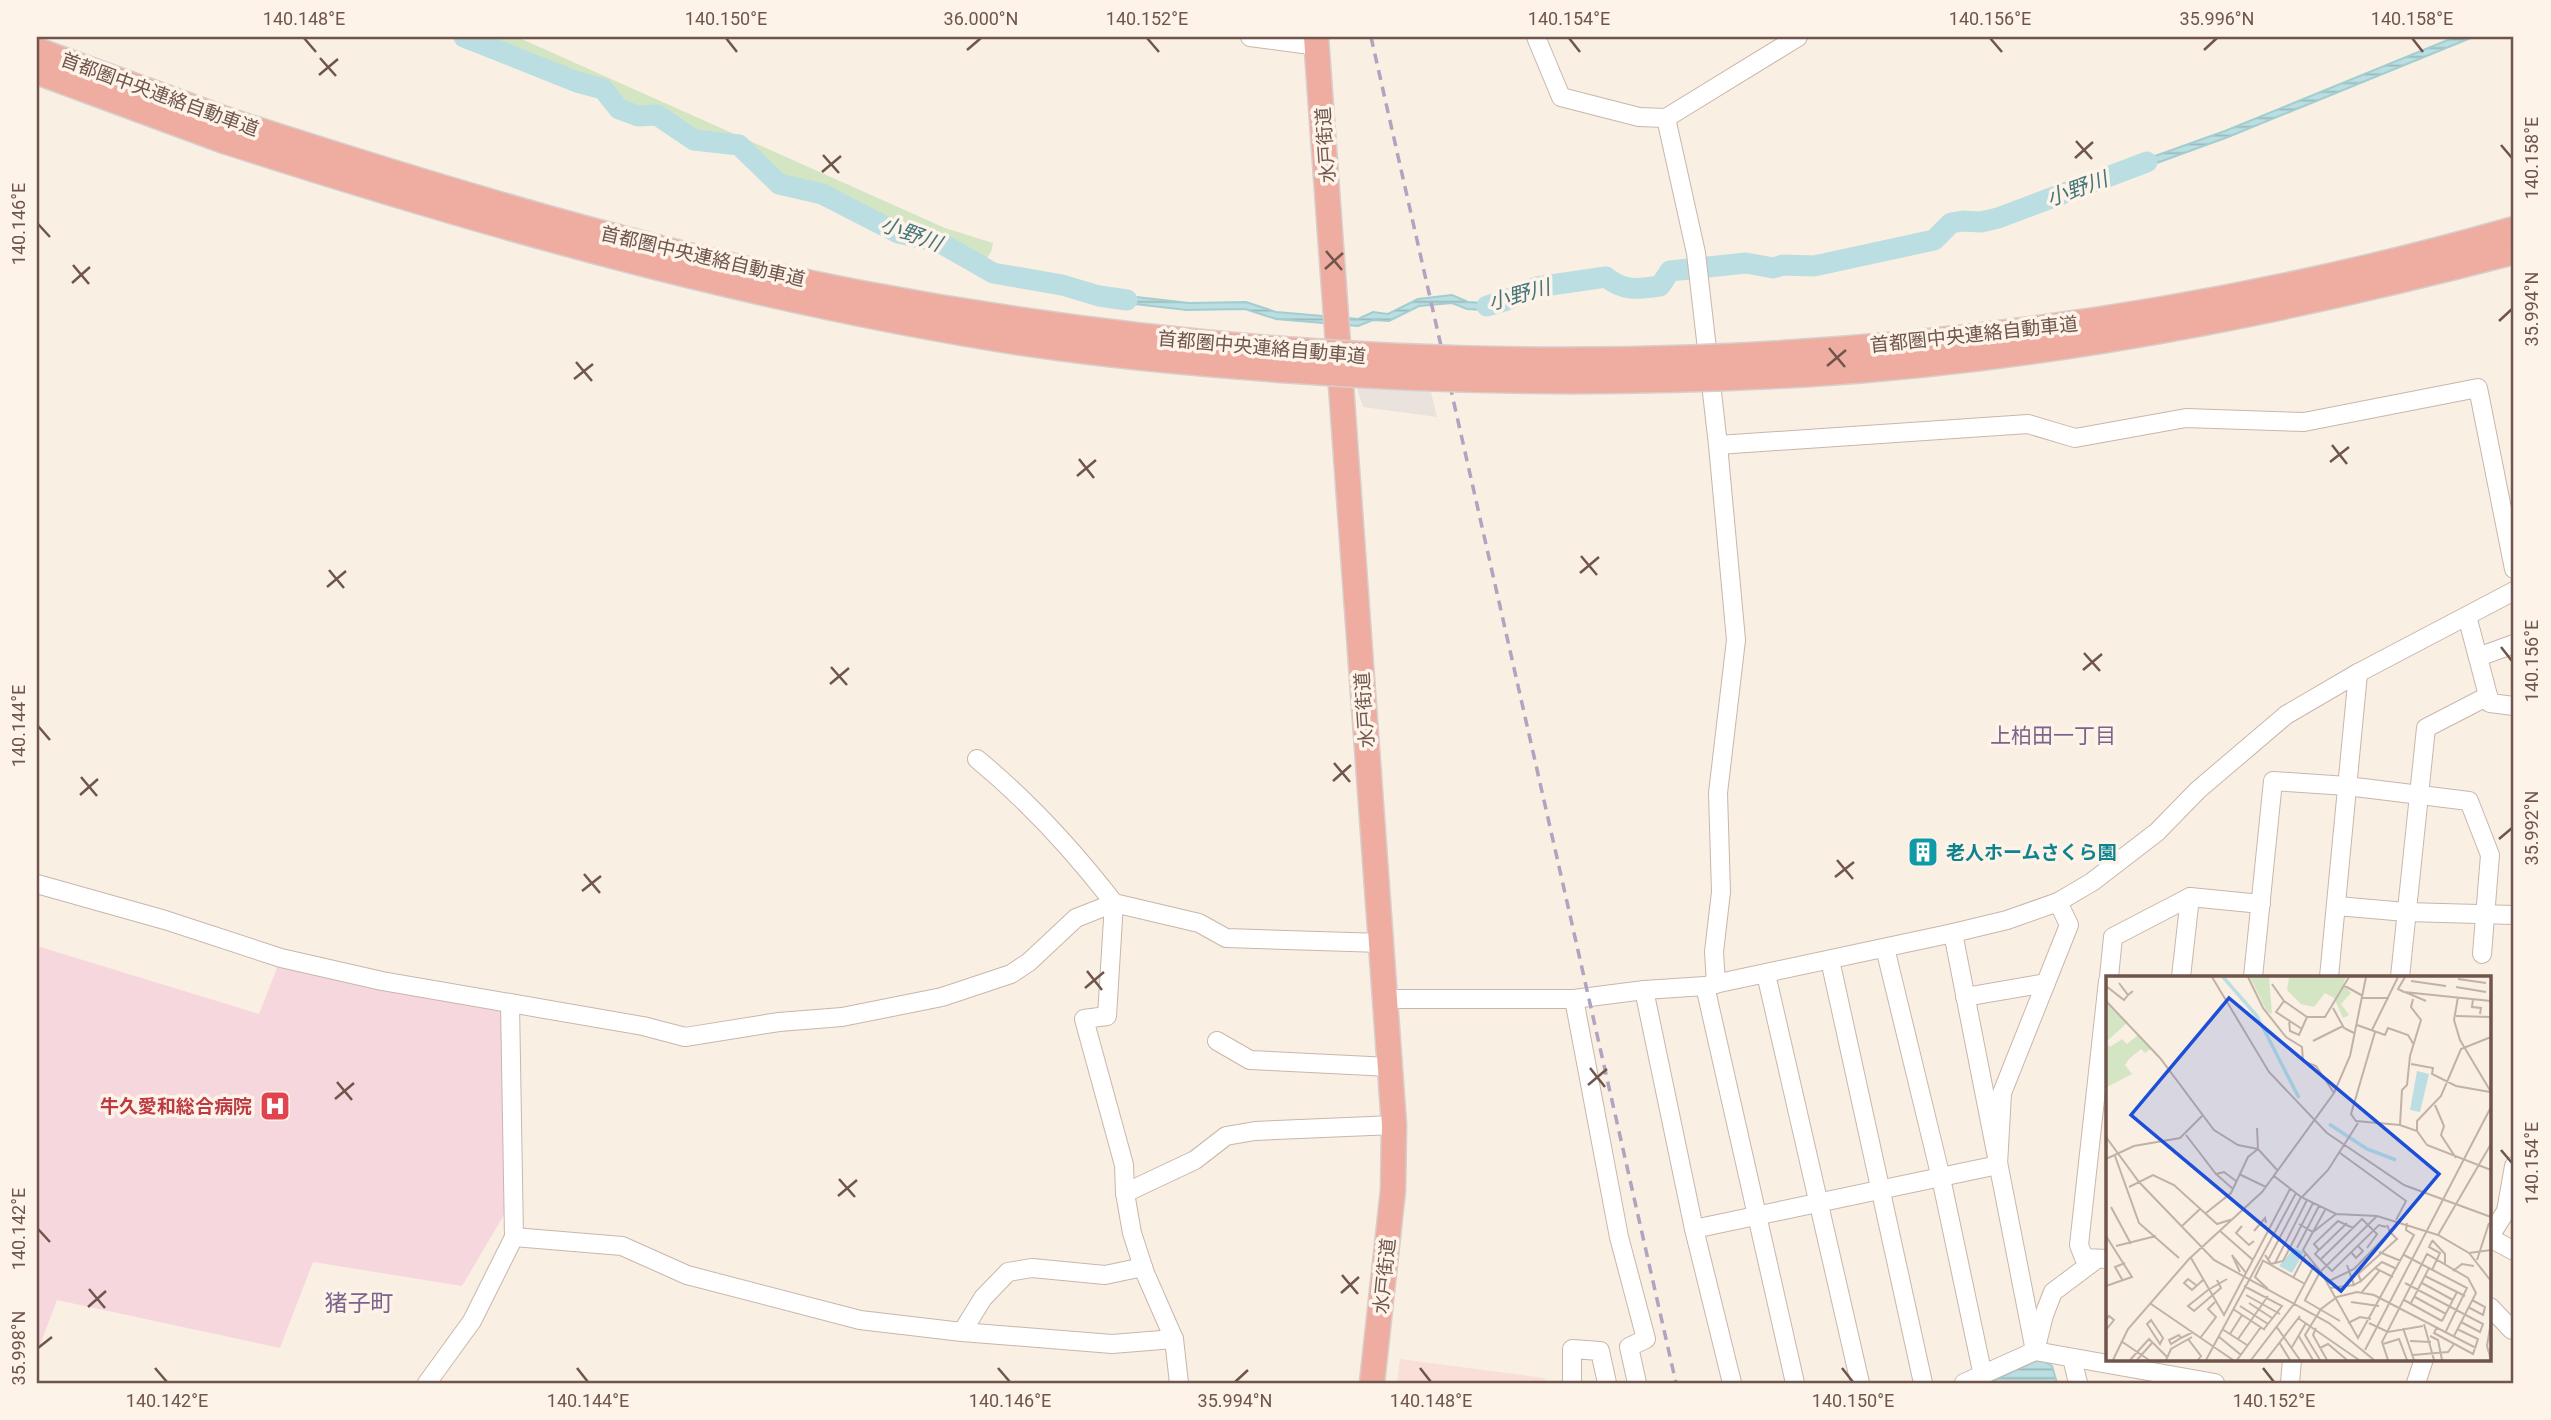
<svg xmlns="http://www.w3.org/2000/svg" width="2551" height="1420" font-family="Roboto,'Noto Sans JP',sans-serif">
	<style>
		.commercial { fill: #f9dfd8 }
		.industrial { fill: #e9e2dd }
		.medical { fill: #f6d7de }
		.green { fill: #d4e5c3 }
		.water { fill: url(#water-rules); stroke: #a1ced1; stroke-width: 2 }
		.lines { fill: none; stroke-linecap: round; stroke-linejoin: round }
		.river { stroke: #badee1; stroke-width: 21 }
		.minor-casing { stroke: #c9b6ab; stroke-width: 20 }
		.highway-casing { stroke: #d7cfcd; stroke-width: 27 }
		.minor { stroke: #fff; stroke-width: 18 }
		.highway { stroke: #eeada0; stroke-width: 24 }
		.rail { stroke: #b1a3c1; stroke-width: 3.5; stroke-dasharray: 10 7; stroke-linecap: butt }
		.highway-bridge-casing { stroke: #d7cfcd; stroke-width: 27; stroke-linecap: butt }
		.highway-bridge { stroke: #eeada0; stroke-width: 24 }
		.ticks { fill: none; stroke: #6f554c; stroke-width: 2.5 }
		.labels { text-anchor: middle; stroke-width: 7; stroke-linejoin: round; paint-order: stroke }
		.street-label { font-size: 19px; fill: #6f554c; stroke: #fdf3e9 }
		.culture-label { font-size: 19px; font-weight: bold; fill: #0d838f; stroke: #fdf3e9; text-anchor: start }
		.health-label { font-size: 19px; font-weight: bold; fill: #be3a42; stroke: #fdf3e9; text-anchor: end }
		.water-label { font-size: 21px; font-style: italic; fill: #45767a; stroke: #fdf3e9 }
		.neighbourhood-label { font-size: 21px; fill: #7a648c; stroke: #fdf3e9 }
		.quarter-label { font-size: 23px; fill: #7a648c; stroke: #fdf3e9 }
		.inset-river { fill: none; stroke: #badee1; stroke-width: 3.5 }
		.inset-road { fill: none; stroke: #c2b1a7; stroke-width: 2 }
		.view { fill: #1d4ed8; fill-opacity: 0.15; stroke: #1d4ed8; stroke-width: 3.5 }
		.inset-edge { fill: none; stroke: #6f554c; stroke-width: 3.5 }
		.neatline { fill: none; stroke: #6f554c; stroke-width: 2.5 }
		.ticks-label { font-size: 18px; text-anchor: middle; fill: #6f554c }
	</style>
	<defs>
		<pattern id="water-rules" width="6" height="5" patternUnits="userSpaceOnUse" patternTransform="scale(1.75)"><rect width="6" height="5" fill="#badee1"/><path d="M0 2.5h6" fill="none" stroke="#9bb7b9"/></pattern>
	</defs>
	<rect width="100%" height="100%" fill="#faefe3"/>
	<polygon class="commercial" points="1400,1359 1545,1378 1544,1383 1397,1383"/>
	<polygon class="industrial" points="1356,385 1431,392 1437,417 1363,407"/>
	<polygon class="medical" points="37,946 259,1014 281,958 510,1003 514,1198 462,1286 313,1262 280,1348 57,1300 37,1353"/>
	<polygon class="green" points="479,37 517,37 945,228 993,243 991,252 985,261 940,235 907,228 884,219 853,200 827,189 781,182 756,152 746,145 730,140 709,141 655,111 638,114 629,110 601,86 569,77 514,56"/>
	<g class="water">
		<polygon points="2455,37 2473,37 2228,137 2124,175 2121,168 2225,131"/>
		<polygon points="1101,293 1189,303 1246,302 1276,312 1358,319 1373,312 1388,314 1418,299 1452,295 1468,302 1483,303 1512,293 1513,300 1484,310 1467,309 1452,303 1419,306 1389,321 1373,320 1358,326 1276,319 1245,309 1187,310 1099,300"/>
		<polygon points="2040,1359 2052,1366 2057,1383 1988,1383"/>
	</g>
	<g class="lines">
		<g class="river">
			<polyline points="464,37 577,82 603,89 619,109 638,116 657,115 694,140 739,145 779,184 822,194 898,233 939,242 993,273 1062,285 1099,296 1127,300"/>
			<path d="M1487,306L1504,301L1537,287L1606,277C1624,292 1639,289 1660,286L1670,271L1746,263L1773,268L1783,265L1814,266L1934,240L1951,223L1963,221L1981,222L1998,218L2147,162"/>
		</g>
		<g class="minor-casing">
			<g id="minor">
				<polyline points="1250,37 1318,46"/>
				<polyline points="1536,37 1561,97 1639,117 1666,118 1798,37"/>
				<polyline points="1666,118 1696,253 1718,445 1736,640 1718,793 1721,892 1714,952 1716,984"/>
				<polyline points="1718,445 2028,424 2075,438 2186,418 2304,422 2478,388 2514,569"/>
				<polyline points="2467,616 2490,703 2514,706"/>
				<polyline points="2478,657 2514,644"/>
				<path d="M977,759C1028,801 1073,850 1114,903L1107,1016L1084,1019L1124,1165L1125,1193L1132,1233L1145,1273L1174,1339L1179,1383"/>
				<polyline points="37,884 165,920 281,958 382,981 643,1026 685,1037 779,1022 842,1017 942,997 1011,974 1029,962 1076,918 1114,903 1199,923 1226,938 1382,943"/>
				<polyline points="2337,906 2406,912 2514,915"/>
				<polyline points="1953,933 2035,1351 2215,1383"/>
				<polyline points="1885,948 1941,1178 1983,1376"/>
				<polyline points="1830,960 1923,1383"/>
				<polyline points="1766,974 1860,1383"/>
				<polyline points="2109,977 2113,937 2190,897 2261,904"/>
				<polyline points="2181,977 2190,897"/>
				<polyline points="2253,977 2273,781 2347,786 2469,801 2490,855 2482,954"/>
				<polyline points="2329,977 2358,673"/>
				<polyline points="2400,977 2426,728 2488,696"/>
				<polyline points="2108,981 2079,1245 2084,1258 2108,1259"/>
				<polyline points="1705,986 1795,1383"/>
				<polyline points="1644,990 1694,1229 1732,1383"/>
				<polyline points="1965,997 2046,983"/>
				<polyline points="1386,999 1574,999 1644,990 1705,986 1953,933 2007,920 2058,902 2092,882 2157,832 2198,790 2286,715 2358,673 2514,591"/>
				<polyline points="1574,999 1619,1237 1646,1339 1629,1347 1637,1383"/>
				<polyline points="1217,1041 1250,1060 1390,1067"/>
				<polyline points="1125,1193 1195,1160 1226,1136 1255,1131 1394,1125"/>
				<polyline points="1694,1229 1998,1165 2002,1093 2069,925 2058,902"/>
				<polyline points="2490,1236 2506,1211 2514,1166"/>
				<polyline points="514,1237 622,1246 687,1275 860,1320 962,1332 983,1298 1008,1272 1032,1268 1105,1275 1143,1267"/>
				<polyline points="2490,1238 2514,1251"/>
				<polyline points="2490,1307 2512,1330"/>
				<polyline points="962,1332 1112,1344 1174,1339"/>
				<polyline points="2072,1358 2078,1383"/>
				<polyline points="427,1383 472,1321 514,1237 510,1003"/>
				<polyline points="1572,1383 1572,1349 1600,1351 1607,1383"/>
				<polyline points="1964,1383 2035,1351 2044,1315 2053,1292 2097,1259"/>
				<polyline points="2290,1383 2292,1359"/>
				<polyline points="2416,1383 2424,1359"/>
			</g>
		</g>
		<g class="highway-casing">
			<g id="highway">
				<polyline points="1316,37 1394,1125 1393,1190 1372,1383"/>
				<polyline points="37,50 231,121"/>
				<polyline points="37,72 224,141"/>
			</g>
		</g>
		<use href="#minor" class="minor"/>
		<use href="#highway" class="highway"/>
		<polyline class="rail" points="1371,37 1676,1383"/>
		<g class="highway-bridge-casing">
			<g id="highway-bridge">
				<path d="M231,121C438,188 647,252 861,293C1409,397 1977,382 2514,229"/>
				<path d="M224,141C488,226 755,302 1029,344C1118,357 1208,365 1297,371C1469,384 1640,384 1812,374C2049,359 2285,312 2514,252"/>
			</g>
		</g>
		<use href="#highway-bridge" class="highway-bridge"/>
	</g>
	<path class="ticks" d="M304,38L316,52M726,38L737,52M1147,38L1159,52M1569,38L1580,52M1990,38L2002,52M2412,38L2423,52M967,50L981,38M2204,50L2217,38M320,58L336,76M319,75L338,59M2076,141L2092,159M2501,145L2512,158M823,155L839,173M2075,158L2093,142M822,172L841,156M38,224L50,237M1326,251L1342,270M73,265L89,284M1325,269L1343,253M72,283L90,267M2499,321L2512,309M1829,348L1845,367M576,362L592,381M1827,366L1846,350M574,379L593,364M2332,445L2347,464M1079,459L1094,478M2330,462L2349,447M1077,476L1096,460M1581,556L1597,575M329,570L344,588M1580,573L1599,557M327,587L346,571M2501,647L2512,661M2084,653L2100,671M831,667L847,685M2083,670L2102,654M830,684L849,668M38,726L50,740M1334,763L1350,782M81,777L97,796M1333,781L1351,765M80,795L98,779M2499,839L2512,828M1837,860L1853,879M584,874L600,893M1835,877L1854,862M582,891L601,876M1087,971L1102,990M1085,988L1104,972M1590,1068L1605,1087M337,1082L352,1100M1588,1085L1607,1069M335,1099L354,1083M2501,1150L2512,1163M839,1179L855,1197M838,1196L857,1180M38,1229L50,1242M1342,1275L1358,1294M89,1289L105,1308M1341,1293L1359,1277M88,1307L106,1291M38,1348L52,1337M155,1368L167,1382M577,1368L588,1382M998,1368L1010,1382M1420,1368L1431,1382M1842,1368L1853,1382M2263,1368L2274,1382M1235,1382L1248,1370"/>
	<defs>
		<g id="building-square" transform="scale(1.575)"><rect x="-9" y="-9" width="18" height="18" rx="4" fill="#0f9aa8" stroke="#fdf3e9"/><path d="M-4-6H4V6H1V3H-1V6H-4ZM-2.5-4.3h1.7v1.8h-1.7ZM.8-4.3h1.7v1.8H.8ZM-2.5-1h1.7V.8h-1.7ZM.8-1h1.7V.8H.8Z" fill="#fff"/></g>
		<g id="hospital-square" transform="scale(1.575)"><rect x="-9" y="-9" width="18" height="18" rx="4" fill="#e0444e" stroke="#fdf3e9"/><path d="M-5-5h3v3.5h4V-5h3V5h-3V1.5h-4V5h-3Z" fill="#fff"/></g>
	</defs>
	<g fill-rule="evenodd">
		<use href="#building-square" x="1923" y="852"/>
		<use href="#hospital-square" x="275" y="1106"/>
	</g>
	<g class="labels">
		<g class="street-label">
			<text transform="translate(160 94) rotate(20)" y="7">首都圏中央連絡自動車道</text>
			<text transform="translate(1325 145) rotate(-94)" y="7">水戸街道</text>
			<text transform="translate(703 256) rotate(13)" y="7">首都圏中央連絡自動車道</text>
			<text transform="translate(1974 334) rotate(-6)" y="7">首都圏中央連絡自動車道</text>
			<text transform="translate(1262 347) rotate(5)" y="7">首都圏中央連絡自動車道</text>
			<text transform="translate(1364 710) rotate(-94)" y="7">水戸街道</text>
			<text transform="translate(1384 1276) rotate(-84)" y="7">水戸街道</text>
		</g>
		<g class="culture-label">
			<text x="1946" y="859">老人ホームさくら園</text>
		</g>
		<g class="health-label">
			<text x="252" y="1113">牛久愛和総合病院</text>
		</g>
		<g class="water-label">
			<text transform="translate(2077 189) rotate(-20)" y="7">小野川</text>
			<text transform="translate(911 234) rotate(20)" y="7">小野川</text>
			<text transform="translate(1519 295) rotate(-15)" y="7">小野川</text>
		</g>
		<g class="neighbourhood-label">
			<text x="2053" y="743">上柏田一丁目</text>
		</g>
		<g class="quarter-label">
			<text x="359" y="1311">猪子町</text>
		</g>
	</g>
	<g transform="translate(2106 976)">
		<rect width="385" height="385" fill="#faefe3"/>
		<path d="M144,1H163L166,38L161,36ZM183,1H250H240L237,9L245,17L235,28L243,39L237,42L228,22L219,17L208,31L195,28L181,14ZM0,26L22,46L0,66L4,71L16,63L21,68L32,59L45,73L39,77L35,73L23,83L19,89L26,98L1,111L0,107Z" fill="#d4e5c3"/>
		<path d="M311,95L323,98L314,136L304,134ZM188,272L198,276L186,297L173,290Z" fill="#badee1"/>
		<path class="inset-river" d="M117,1L151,40L193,122M223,148L261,173L290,184"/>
		<path class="inset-road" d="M106,1L163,96L221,157L298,209L385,241M142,1L157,32L180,61L196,71L197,85L210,90L228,117M299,1L292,13L298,16L385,25M352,3L380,7M305,5L340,10M13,7L22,19L27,15M166,8L178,25L201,41H219L243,1M237,9L257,20M0,10L18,24L22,19M350,11L380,16M299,16L320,25M352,21L348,44L354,64L385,116M256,22H283M367,23L366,31L375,32L374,38M0,25L54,82L108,154L132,169L152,173M178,25L170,36L196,53M227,32L238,52L248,57M350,40L385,41M183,44L184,55L193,59L201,41M251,49L279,59L282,52L302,59L308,69M266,54L292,1M269,56L245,138L250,145L294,149L311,155L321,169L385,194M207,65L237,50M305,88L327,92L326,98L350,110L384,116M329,129L338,150L335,159L350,182M294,149L296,114L301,109L304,80L315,44L305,31L307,23M151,152L152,173L172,195M311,155V145L335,120L355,73L385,61M80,159L110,198L118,196L130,205M0,161L33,206L108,284L223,347L268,384M234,177L300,225L290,244M9,180L33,247L73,282M0,183L28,170L74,162L96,140M110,198L127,213M133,198L160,211M168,200L195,221L230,238L271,240L332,259L363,277L385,305M23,211L47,199L68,209L111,248L127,243M196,221L222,194L252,147M5,231L25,268M219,234L197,274L215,296L252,362L308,259L300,254L301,247M100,237L125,217L142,181L152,173M193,248L207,256L230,238M76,250L94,233M136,250L130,257L143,269L148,265M247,252L232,245L208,268L213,274L209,278L226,295L273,249L280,251M114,255L147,284M148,255L159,242L160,247M332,259L385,168M0,260L26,301L0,310M326,264L339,278V288M326,265L323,271L334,277L326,294M10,270L50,260M191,272L213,230M213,274L241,247M245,276L250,282L257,275L252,270M273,276L295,285M363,277L385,274M159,279L165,288L177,285L207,227M298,279L361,312L340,355M85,282L118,339L184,213M156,284L199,308M162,284L195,221M214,284L256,243L271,258L261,272M371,284L383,247M157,285L149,301L162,313M169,287L201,224M241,289L248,309L255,305M269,292L276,286L291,293M347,295L356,288L368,290M134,296L126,279L140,297M252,298L291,263L284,256M252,298L255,305L269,292L287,301M319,300L359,320M187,302L200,277M17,305L9,291L19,287M221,306L248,293L284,256L281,249M299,307L377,348L374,356L355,346M316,307L347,324M90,309L82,303L78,307L86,314L97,304M138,310L176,330L158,353M224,312L248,309M102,314L82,330L88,335L115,312L111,304M102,314L121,303M256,316L274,294M140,319L174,338M309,321L340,338M198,324L234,345M199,324L214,296L271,240M298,324L336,345M245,326L273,330M143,327L166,342M305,327L323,292M45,328L127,384M134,330L162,348M362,331L377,339L379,331L366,324M127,333L159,354M192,342L253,384M0,344L3,340L8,344L0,354M45,344L57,362L54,368L41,348ZM336,345L351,316M385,346L381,370L385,384M242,347L254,341L265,343M263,347L282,356L317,350M318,348L328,384M170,350L194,384M331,351L328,357L367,378L372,363L351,353M210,352L207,359L221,384M297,352L308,384M116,353L141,369M124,358L136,339M192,359L207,384M112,360L135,379M324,360L332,364L336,384M95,361L110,341L102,333L109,326M75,362L73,359L63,364L65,368L75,362L87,356M82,363L95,380L92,384M132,363L162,320M15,365L43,384M304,365L325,366M173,366L184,384M277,368L293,363L301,384M186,371L200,347M214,372L222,368L241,384M259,374L385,131M307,379L342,376L348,368M7,384L22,353L83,283L156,216L228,117L244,80L260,1M24,384L43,363L62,382M31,384L46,367M60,384L65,373L86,361M100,384L190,217M131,384L155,351M145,384L188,328L209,288M160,384L194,340M214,384L199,359L215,333L231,321L251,316L268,319L370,372M282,384L276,366L321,278L362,302L370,317L348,360"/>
		<path class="view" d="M123,22L333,198L235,315L25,139Z"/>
		<rect width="385" height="385" class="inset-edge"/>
	</g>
	<rect width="2551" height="1420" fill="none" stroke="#fdf3e9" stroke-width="77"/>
	<rect x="38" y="38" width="2474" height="1344" class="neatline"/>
	<g class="ticks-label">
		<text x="304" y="25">140.148°E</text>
		<text x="726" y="25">140.150°E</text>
		<text x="981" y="25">36.000°N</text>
		<text x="1147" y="25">140.152°E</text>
		<text x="1569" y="25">140.154°E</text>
		<text x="1990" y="25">140.156°E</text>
		<text x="2217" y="25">35.996°N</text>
		<text x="2412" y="25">140.158°E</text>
		<text transform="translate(2532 158) rotate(-90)" y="6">140.158°E</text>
		<text transform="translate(19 224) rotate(-90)" y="6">140.146°E</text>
		<text transform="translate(2532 309) rotate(-90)" y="6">35.994°N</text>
		<text transform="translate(2532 661) rotate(-90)" y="6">140.156°E</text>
		<text transform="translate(19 726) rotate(-90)" y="6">140.144°E</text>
		<text transform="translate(2532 828) rotate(-90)" y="6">35.992°N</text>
		<text transform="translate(2532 1163) rotate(-90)" y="6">140.154°E</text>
		<text transform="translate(19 1229) rotate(-90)" y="6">140.142°E</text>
		<text transform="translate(19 1348) rotate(-90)" y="6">35.998°N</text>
		<text x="167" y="1407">140.142°E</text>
		<text x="588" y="1407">140.144°E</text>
		<text x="1010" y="1407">140.146°E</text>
		<text x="1235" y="1407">35.994°N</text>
		<text x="1431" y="1407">140.148°E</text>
		<text x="1853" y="1407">140.150°E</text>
		<text x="2274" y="1407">140.152°E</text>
	</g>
</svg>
